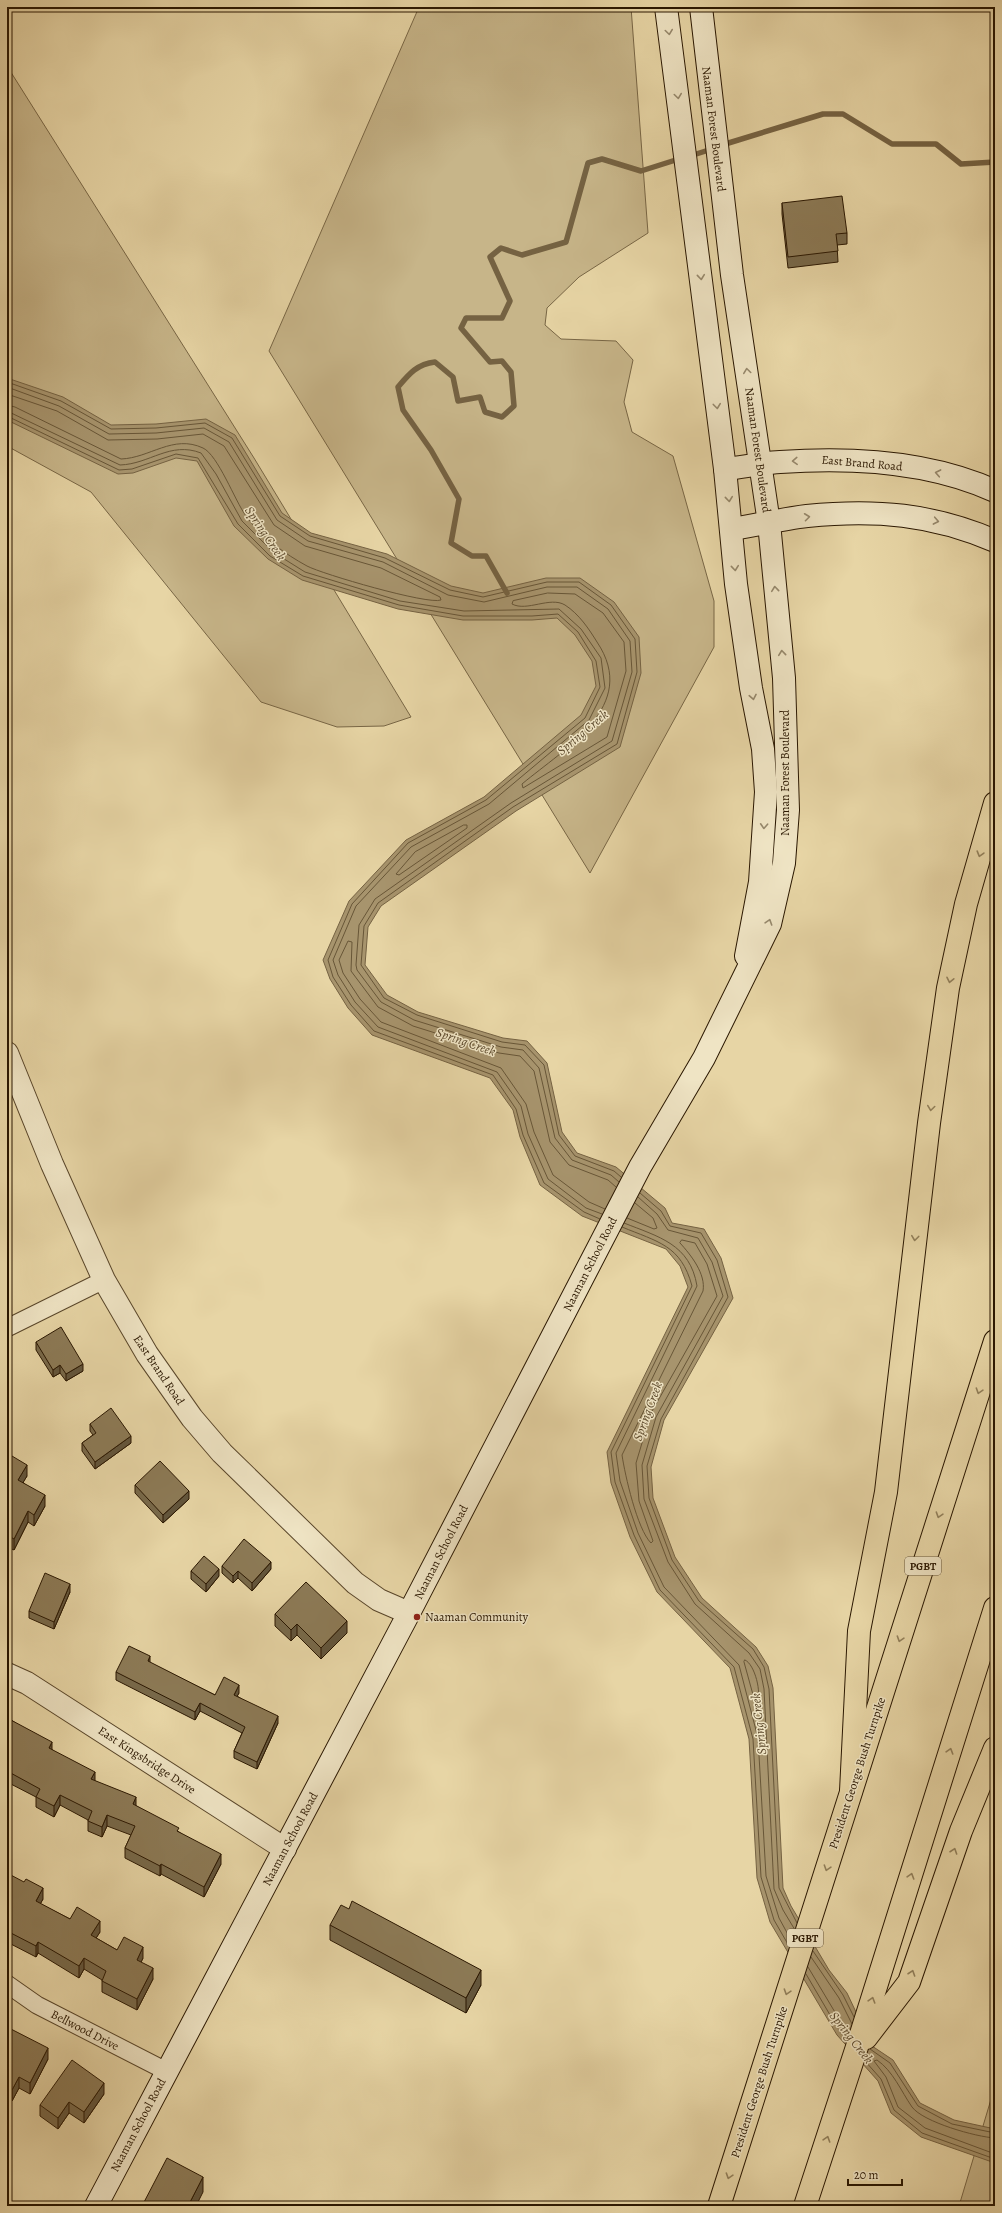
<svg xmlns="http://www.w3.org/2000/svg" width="1002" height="2213" font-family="Alegreya,serif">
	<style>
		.green { fill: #c7b589; stroke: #786645 }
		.water { fill: #a7946d; stroke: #756242 }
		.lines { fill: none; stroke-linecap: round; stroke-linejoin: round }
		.shore { stroke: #685637; stroke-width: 1 }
		.stream { stroke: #756242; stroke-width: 5.5 }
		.minor-casing { stroke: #59462a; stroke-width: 19 }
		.tertiary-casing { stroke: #59462a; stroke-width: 24 }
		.secondary-casing { stroke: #2a1701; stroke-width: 24 }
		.motorway-casing { stroke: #2a1701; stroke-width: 24 }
		.minor { stroke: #efe4c4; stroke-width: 17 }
		.tertiary { stroke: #efe4c4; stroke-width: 22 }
		.secondary { stroke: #efe4c4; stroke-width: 22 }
		.motorway { stroke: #e7d5a5; stroke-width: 22 }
		.wall { fill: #78694a; stroke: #2a1701 }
		.shaded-wall { fill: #62553c; stroke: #2a1701 }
		.building { fill: #8c7a56; stroke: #2a1701 }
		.oneway { stroke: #96886c }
		.oneway2 { stroke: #92805b }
		.poi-dot { fill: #8f2418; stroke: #efe4c4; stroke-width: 1.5 }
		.labels { text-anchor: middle; stroke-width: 3; stroke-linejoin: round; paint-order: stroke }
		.shield { fill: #efe4c4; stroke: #65543c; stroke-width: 1 }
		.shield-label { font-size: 11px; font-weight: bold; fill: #2a1701 }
		.street-label { font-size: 12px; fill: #2a1701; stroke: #efe4c4 }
		.poi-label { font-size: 12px; fill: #2a1701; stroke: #efe4c4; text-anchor: start }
		.water-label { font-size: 13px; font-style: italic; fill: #5c492c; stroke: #efe4c4 }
	</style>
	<rect width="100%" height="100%" fill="#e7d5a5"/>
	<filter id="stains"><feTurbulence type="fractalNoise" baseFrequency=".005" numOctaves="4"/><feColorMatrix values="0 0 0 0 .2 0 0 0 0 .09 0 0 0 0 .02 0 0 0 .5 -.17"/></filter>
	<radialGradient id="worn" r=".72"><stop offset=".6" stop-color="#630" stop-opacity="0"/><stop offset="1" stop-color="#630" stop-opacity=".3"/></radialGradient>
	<g class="green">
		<polygon points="419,7 631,7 648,233 579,277 547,308 545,325 561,339 616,341 633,360 624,402 632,432 673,456 714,601 714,647 590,873 269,351"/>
		<polygon points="7,66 254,458 411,717 384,726 337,727 261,702 91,492 7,446"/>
		<polygon points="995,2086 995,2206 959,2206"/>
	</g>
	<polygon class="water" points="7,378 63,397 111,425 156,424 206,419 235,435 282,513 311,533 387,554 451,586 483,593 546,578 580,578 614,602 639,637 641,673 620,747 516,811 381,906 368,927 365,965 387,995 418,1012 503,1038 527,1041 547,1063 562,1132 577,1153 616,1167 665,1208 672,1223 704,1229 721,1258 733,1298 664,1420 651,1467 653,1498 675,1557 702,1598 756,1647 768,1666 773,1688 783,1888 791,1906 829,1970 847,1993 872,2046 893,2060 920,2103 954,2120 995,2129 995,2163 921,2137 891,2113 878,2081 837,2035 770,1922 757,1878 749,1739 730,1668 657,1592 630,1537 611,1483 607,1452 688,1287 680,1266 666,1249 582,1216 540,1185 520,1137 513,1110 490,1078 372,1035 348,1008 330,979 323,960 349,901 406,840 484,797 581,715 596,686 592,661 575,635 557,618 532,620 463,620 398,609 302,580 268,559 234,526 197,461 176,458 133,473 118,474 7,420"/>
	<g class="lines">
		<g class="shore">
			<polyline points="7,382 61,401 111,429 156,428 205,423 232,438 280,516 310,536 385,558 450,590 483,597 547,582 579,582 611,605 635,639 637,672 617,744 513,807 378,903 364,926 361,965 384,998 417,1015 502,1042 525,1045 544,1065 559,1135 575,1156 614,1171 621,1177"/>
			<polyline points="7,387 59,406 109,434 156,433 204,428 229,442 277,520 308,541 383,562 448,595 484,602 547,587 577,587 608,609 630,641 632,672 612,741 511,803 375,899 359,925 356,965 357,970 381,1002 414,1020 501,1047 523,1050 539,1068 555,1138 572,1160 611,1175 619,1182"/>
			<path d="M7,394L57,411L108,440L157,439L203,434L224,446L274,525L305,546L381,568L440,597L441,600C428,605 322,574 307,566C285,554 261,537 246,516C235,501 218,455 203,448C173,434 150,458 121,459L15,407L7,405"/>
			<path d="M7,411L120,465C150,464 170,441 201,453L216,474L242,521L273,552L305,572L400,601L464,611L559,609L581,629L601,658L605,688L589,720L489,804L411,847L356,906L333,960L338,975L355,1002L378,1027L497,1072L521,1106L528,1134L548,1179L586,1208L602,1214"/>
			<polyline points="7,416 119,470 132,469 176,454 198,458 238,524 270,556 303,576 399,605 463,616 532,616 558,614 578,632 596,661 600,687 585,718 486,800 408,843 352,904 328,960 333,977 351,1005 374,1031 493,1075 516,1109 523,1135 544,1183 584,1212 600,1219"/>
			<path d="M548,593L575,594L603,613L624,642L626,671L607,737L523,788L522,784C565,748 640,706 597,642C589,629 579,614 565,605C550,596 527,612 512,604L513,601Z"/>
			<polygon points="464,825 467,825 467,828 399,875 396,874 415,852"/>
			<polyline points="640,1193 661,1211 670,1226 701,1233 717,1260 728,1297 661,1419 647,1466 649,1498 672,1560 699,1601 753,1649 764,1667 769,1689 779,1888 797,1923"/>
			<polyline points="638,1197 657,1214 668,1230 698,1238 712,1262 723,1296 656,1417 642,1465 644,1499 668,1562 695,1604 749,1653 760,1669 764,1689 774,1889 783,1910 795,1930"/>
			<polyline points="605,1209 589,1202 553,1175 534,1132 526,1104 501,1068 381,1022 360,999 343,973 339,960 348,941 352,942 351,971 378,1007 413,1026 499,1053 520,1056 534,1071 550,1142 569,1165 608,1180 616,1187"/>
			<polyline points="627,1218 654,1229 657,1228 653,1218 635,1203"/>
			<path d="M624,1223C659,1237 690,1244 697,1286L616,1453L620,1481L638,1533L664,1587L739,1665L758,1738L766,1876L779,1918L791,1940"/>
			<path d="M622,1227C658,1242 681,1245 692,1286L611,1452L615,1482L634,1535L660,1590L734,1667L753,1739L761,1877L774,1920L789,1946"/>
			<path d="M682,1240L695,1243L707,1264L717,1296L651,1413L636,1463L639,1501L653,1541L651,1543C637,1529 625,1475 622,1455L703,1291C706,1274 691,1255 680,1243Z"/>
			<path d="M745,1660C755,1664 762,1694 757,1703L755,1702L744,1662Z"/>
			<polyline points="813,1951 843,1995 854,2017"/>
			<polyline points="811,1957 839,1998 852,2024"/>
			<polyline points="808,1967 848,2034"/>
			<polyline points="806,1974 840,2032 847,2040"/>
			<polyline points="870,2049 890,2063 918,2106 952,2124 995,2133"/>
			<polyline points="865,2061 881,2079 894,2110 922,2133 995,2159"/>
			<path d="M995,2138C976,2137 923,2122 912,2107C901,2091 893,2071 877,2060L874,2061L886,2077L898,2107L925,2128L995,2154"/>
		</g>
		<g class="stream">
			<polyline points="722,145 823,114 843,114 892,144 936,144 961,164 995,162"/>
			<polyline points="690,156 712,149"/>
			<path d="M507,593L486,556H472L451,543L459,499L431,450L403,410L398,387C409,374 417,364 435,362L453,377L458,401L480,397L485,412L502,417L514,406L511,372L502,361L490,362L461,328L466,318H502L510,301L490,257L501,248L522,255L566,242L588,163L602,159L641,171L682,158"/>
		</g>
		<g class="minor-casing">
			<g id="minor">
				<polyline points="7,1328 104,1280"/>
				<polyline points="7,1984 37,2005 166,2071"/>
			</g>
		</g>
		<g class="tertiary-casing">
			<g id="tertiary">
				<polyline points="7,1053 52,1164 104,1280 147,1354 192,1418 222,1453 355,1583 379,1600 409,1613"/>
				<polyline points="7,1674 27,1683 285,1849"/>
			</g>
		</g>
		<g class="secondary-casing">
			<g id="secondary">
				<polyline points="666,7 725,469 736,584 751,688 763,749 766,792 760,882 746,956"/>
				<path d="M725,469C743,467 762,463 780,462C851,457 929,461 995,491"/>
				<path d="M732,529C757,525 782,519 807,516C875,509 933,514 995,541"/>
				<polyline points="96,2206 409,1613 640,1167 704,1058 770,924 784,863 788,810 784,678 769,523 732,275 701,7"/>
			</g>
		</g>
		<g class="motorway-casing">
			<g id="motorway">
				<polyline points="851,1791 859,1631 886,1492 929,1123 948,988 966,904 995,803"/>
				<polyline points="866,2038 909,1982 961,1831 995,1748"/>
				<polyline points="719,2206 995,1341"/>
				<polyline points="805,2206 856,2050 995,1608"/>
			</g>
		</g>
		<use href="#minor" class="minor"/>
		<use href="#tertiary" class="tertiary"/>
		<use href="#secondary" class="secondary"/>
		<use href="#motorway" class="motorway"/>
	</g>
	<g class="wall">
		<polygon points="782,203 847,233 847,244 837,245 838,262 788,268 782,214"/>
		<polygon points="36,1342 83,1371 66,1381 60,1373 53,1377 36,1350"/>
		<polygon points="90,1424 131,1443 95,1469 82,1451 82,1443 93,1435 90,1431"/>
		<polygon points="7,1453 27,1476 23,1482 45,1506 34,1526 28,1522 14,1550 7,1547"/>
		<polygon points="135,1485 189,1499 163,1523 135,1493"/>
		<polygon points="222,1566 271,1569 252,1591 238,1578 233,1583 222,1573"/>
		<polygon points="191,1571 219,1576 206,1592 191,1579"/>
		<polygon points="70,1592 54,1629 29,1618 29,1611"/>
		<polygon points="275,1614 347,1633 321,1659 297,1635 291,1641 275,1626"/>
		<polygon points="150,1663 215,1695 239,1693 237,1696 278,1723 257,1769 234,1758 234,1751 242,1733 200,1711 195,1720 116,1680 116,1672"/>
		<polygon points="7,1715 10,1719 95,1781 179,1832 221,1864 204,1897 161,1874 160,1876 125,1858 125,1848 131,1835 107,1826 102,1837 88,1831 88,1820 60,1805 54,1817 36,1807 36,1797 7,1782"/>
		<polygon points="7,1873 43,1899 40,1904 70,1919 100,1932 96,1938 117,1950 143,1958 141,1962 153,1979 137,2010 102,1992 102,1980 84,1969 79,1978 38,1953 36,1957 7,1942"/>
		<polygon points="330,1925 481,1985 466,2013 330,1940"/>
		<polygon points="7,2027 48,2059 30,2094 19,2088 12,2101 7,2098"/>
		<polygon points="104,2094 84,2123 69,2113 58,2129 40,2116 40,2105"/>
	</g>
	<g class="shaded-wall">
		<polygon points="83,1364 83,1371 66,1381 66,1374"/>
		<polygon points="60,1365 60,1373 53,1377 53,1370"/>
		<polygon points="131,1436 131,1443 95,1469 95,1462"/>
		<polygon points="27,1465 27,1476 18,1491 18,1480"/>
		<polygon points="189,1491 189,1499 163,1523 163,1515"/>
		<polygon points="45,1495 45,1506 34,1526 34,1515"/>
		<polygon points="28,1511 28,1522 14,1550 14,1539"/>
		<polygon points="271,1562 271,1569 252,1591 252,1583"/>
		<polygon points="219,1569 219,1576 206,1592 206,1584"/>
		<polygon points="238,1571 238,1578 233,1583 233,1576"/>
		<polygon points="70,1584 70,1592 54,1629 54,1622"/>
		<polygon points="347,1621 347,1633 321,1659 321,1648"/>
		<polygon points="297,1624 297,1635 291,1641 291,1630"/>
		<polygon points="150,1656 150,1664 148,1661"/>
		<polygon points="239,1685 239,1693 234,1702 234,1695"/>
		<polygon points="200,1703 200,1711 195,1720 195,1712"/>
		<polygon points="278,1716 278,1723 257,1769 257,1762"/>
		<polygon points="52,1742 52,1752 49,1748"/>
		<polygon points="95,1772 95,1782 91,1779"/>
		<polygon points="60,1795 60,1805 54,1817 54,1806"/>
		<polygon points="136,1797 136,1807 133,1804"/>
		<polygon points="107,1815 107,1826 102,1837 102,1827"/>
		<polygon points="221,1854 221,1864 204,1897 204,1887"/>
		<polygon points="161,1864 161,1874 160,1876 160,1866"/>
		<polygon points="43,1888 43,1899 36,1912 36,1901"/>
		<polygon points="100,1921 100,1932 91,1946 91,1935"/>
		<polygon points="38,1942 38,1953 36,1957 36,1946"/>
		<polygon points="143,1947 143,1958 137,1971 137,1960"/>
		<polygon points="84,1958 84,1969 79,1978 79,1966"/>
		<polygon points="153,1968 153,1979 137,2010 137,1999"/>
		<polygon points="481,1970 481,1985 466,2013 466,1998"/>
		<polygon points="48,2048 48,2059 30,2094 30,2083"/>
		<polygon points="19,2077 19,2088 12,2101 12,2090"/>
		<polygon points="104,2083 104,2094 84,2123 84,2112"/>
		<polygon points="69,2102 69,2113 58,2129 58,2118"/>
		<polygon points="203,2177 203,2192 196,2206 188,2206"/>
	</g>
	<g class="building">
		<polygon points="842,196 847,233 836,234 838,251 788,257 782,203"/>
		<polygon points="61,1327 83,1364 66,1374 60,1365 53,1370 36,1342"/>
		<polygon points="111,1408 131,1436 95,1462 82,1443 96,1433 90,1424"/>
		<polygon points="7,1453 27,1465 18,1480 45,1495 34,1515 28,1511 14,1539 7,1535"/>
		<polygon points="160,1461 189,1491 163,1515 135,1485"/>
		<polygon points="244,1539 271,1562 252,1583 238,1571 233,1576 222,1566"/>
		<polygon points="204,1556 219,1569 206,1584 191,1571"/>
		<polygon points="45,1573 70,1584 54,1622 29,1611"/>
		<polygon points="306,1582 347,1621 321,1648 297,1624 291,1630 275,1614"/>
		<polygon points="129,1646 150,1656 148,1661 215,1695 224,1677 239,1685 234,1695 278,1716 257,1762 234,1751 245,1727 200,1703 195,1712 116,1672"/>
		<polygon points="7,1715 10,1717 9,1719 52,1742 49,1748 95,1772 91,1779 136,1797 133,1804 179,1828 177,1831 221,1854 204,1887 161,1864 160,1866 125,1848 135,1826 107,1815 102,1827 88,1821 92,1811 60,1795 54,1806 36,1797 40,1789 7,1771"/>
		<polygon points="7,1873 24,1882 26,1879 43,1888 36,1901 70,1919 77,1907 100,1921 91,1935 117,1950 124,1937 143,1947 137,1960 153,1968 137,1999 102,1981 106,1971 84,1958 79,1966 38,1942 36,1946 7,1931"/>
		<polygon points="352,1901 481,1970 466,1998 330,1925 341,1905 349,1909"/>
		<polygon points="7,2027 48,2048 30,2083 19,2077 12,2090 7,2087"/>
		<polygon points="72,2060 104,2083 84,2112 69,2102 58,2118 40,2105"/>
		<polygon points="167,2158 203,2177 188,2206 142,2206"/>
	</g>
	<defs><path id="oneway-chevron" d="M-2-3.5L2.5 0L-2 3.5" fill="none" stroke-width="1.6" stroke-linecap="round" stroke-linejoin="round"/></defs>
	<g class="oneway">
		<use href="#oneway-chevron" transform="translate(669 32) rotate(82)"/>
		<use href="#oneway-chevron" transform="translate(678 96) rotate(82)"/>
		<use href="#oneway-chevron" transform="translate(701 277) rotate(84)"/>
		<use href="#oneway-chevron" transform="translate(747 371) rotate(-98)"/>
		<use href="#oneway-chevron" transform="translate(717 406) rotate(83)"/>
		<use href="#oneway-chevron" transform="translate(795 461) rotate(177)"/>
		<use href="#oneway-chevron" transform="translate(938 473) rotate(-169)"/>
		<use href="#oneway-chevron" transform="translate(729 499) rotate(84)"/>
		<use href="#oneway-chevron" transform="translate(807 517) rotate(-7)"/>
		<use href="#oneway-chevron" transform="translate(936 521) rotate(11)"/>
		<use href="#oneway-chevron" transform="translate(735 568) rotate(84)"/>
		<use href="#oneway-chevron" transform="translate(775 589) rotate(-96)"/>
		<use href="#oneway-chevron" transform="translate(782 653) rotate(-96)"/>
		<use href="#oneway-chevron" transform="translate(753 697) rotate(79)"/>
		<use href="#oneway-chevron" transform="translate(764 826) rotate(93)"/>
		<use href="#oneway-chevron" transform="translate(769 922) rotate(-72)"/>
	</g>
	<g class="oneway2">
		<use href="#oneway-chevron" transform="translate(980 854) rotate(106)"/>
		<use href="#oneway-chevron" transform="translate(950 980) rotate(102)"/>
		<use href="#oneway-chevron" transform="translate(931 1108) rotate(98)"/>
		<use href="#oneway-chevron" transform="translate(915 1238) rotate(97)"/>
		<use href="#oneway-chevron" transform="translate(979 1391) rotate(108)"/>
		<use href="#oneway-chevron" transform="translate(939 1515) rotate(108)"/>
		<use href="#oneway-chevron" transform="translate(900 1639) rotate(108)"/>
		<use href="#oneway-chevron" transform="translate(950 1751) rotate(-73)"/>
		<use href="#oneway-chevron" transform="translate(954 1851) rotate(-71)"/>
		<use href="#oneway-chevron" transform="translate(827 1868) rotate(108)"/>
		<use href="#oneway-chevron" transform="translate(911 1876) rotate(-73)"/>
		<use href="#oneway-chevron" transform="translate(912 1973) rotate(-71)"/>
		<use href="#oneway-chevron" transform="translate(787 1992) rotate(108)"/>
		<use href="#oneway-chevron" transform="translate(872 2000) rotate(-73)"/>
		<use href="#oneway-chevron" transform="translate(827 2139) rotate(-72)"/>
		<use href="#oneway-chevron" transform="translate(729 2176) rotate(108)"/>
	</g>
	<circle class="poi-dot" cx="417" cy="1617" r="4"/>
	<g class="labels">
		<g class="shield">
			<rect x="905" y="1557" width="36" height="18" rx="3"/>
			<rect x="787" y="1929" width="36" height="18" rx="3"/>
		</g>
		<g class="shield-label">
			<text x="923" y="1570">PGBT</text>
			<text x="805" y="1942">PGBT</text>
		</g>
		<g class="street-label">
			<text transform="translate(714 129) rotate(83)" y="4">Naaman Forest Boulevard</text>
			<text transform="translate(758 450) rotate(82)" y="4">Naaman Forest Boulevard</text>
			<text transform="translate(862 463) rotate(5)" y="4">East Brand Road</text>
			<text transform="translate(785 773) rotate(-90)" y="4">Naaman Forest Boulevard</text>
			<text transform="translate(590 1264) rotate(-63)" y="4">Naaman School Road</text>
			<text transform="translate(159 1370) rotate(56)" y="4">East Brand Road</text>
			<text transform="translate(441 1552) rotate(-63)" y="4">Naaman School Road</text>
			<text transform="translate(147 1760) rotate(33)" y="4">East Kingsbridge Drive</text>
			<text transform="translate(857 1773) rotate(-72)" y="4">President George Bush Turnpike</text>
			<text transform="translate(290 1839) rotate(-62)" y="4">Naaman School Road</text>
			<text transform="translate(85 2030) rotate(27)" y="4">Bellwood Drive</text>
			<text transform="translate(759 2082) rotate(-72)" y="4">President George Bush Turnpike</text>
			<text transform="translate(138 2125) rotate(-62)" y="4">Naaman School Road</text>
		</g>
		<g class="poi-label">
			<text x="425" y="1621">Naaman Community</text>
		</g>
		<g class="water-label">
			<text transform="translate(266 533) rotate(56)" y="5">Spring Creek</text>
			<text transform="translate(582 732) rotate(-40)" y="5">Spring Creek</text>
			<text transform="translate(466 1041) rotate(19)" y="5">Spring Creek</text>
			<text transform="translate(647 1411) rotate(-70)" y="5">Spring Creek</text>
			<text transform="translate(758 1724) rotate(-96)" y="5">Spring Creek</text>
			<text transform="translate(852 2037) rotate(52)" y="5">Spring Creek</text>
		</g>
	</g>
	<rect width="1002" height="2213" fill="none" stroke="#e7d5a5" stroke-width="24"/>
	<rect x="8" y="8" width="986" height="2197" fill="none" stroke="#2a1701" stroke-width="2"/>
	<rect x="12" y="12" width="978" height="2189" fill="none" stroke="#2a1701"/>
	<path d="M848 2179v6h54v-6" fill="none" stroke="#2a1701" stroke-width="2"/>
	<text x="854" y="2179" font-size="12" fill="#2a1701" stroke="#efe4c4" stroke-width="3" paint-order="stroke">20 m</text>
	<rect width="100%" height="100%" filter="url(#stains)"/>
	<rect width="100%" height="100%" fill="url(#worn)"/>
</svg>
